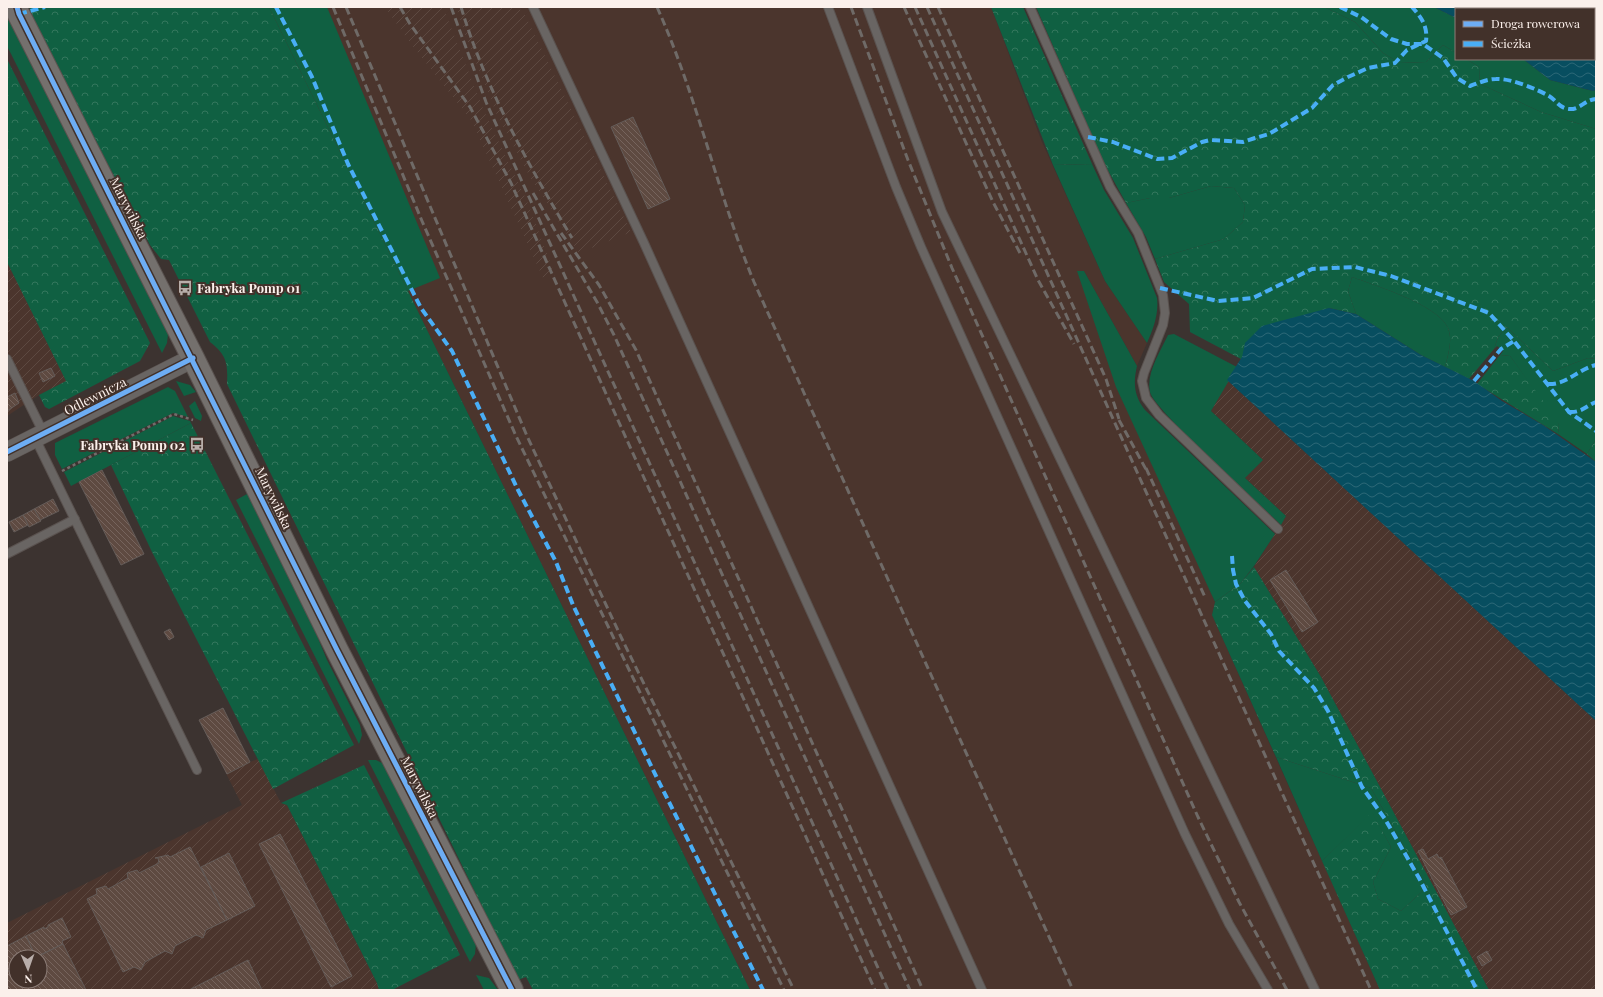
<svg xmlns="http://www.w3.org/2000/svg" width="1603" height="997" font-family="'Playfair Display',serif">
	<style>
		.built { fill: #4b352d }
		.industrial { fill: url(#industrial-furrows); fill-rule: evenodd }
		.grass { fill: #106042 }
		.forest { fill: url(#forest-crowns) }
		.water { fill: url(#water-waves) }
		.building { fill: url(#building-back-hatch); stroke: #645c59 }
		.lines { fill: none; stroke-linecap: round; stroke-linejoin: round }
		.service-casing { stroke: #5a524f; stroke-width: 10 }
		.tertiary-casing { stroke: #5a524f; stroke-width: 20 }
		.secondary-casing { stroke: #5a524f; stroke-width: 24 }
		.path { stroke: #726d6b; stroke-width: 2.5; stroke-dasharray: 3 3; stroke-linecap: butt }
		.service { stroke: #696563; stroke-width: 8 }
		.tertiary { stroke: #696563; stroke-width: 19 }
		.secondary { stroke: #74706d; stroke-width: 22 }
		.rail { stroke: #6f6a67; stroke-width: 3; stroke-dasharray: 8 4; stroke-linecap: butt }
		.quiet { stroke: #49aef6; stroke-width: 4; stroke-dasharray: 8 4; stroke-linecap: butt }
		.cycleway-casing { stroke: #42312a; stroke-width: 8 }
		.cycleway { stroke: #6dadf4; stroke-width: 5 }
		.labels { text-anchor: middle; stroke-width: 4; stroke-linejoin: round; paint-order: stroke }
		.street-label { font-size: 13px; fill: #fbf0eb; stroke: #42312a }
		.poi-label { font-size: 13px; font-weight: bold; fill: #fbf0eb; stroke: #42312a; text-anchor: start }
	</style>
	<defs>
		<pattern id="industrial-furrows" width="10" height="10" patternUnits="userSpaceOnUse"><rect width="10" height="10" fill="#4b352d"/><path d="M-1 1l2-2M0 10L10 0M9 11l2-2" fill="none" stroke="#5d4941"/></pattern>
		<pattern id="forest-crowns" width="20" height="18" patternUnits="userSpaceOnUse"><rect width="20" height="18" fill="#106042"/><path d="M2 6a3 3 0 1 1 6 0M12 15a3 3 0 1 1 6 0" fill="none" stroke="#34775d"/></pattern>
		<pattern id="water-waves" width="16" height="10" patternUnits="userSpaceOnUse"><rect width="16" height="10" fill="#074e60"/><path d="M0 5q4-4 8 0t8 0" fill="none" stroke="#2c6877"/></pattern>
		<pattern id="building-back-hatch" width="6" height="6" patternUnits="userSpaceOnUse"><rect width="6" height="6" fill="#5e4a41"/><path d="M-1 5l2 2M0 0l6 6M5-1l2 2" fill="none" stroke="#76645d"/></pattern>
	</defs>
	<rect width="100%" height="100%" fill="#3c3330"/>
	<polygon class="built" points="269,7 991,7 1042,142 1105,281 1147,343 1137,366 1084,271 1215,602 1212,615 1380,990 750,990"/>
	<g class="industrial">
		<polygon points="385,7 443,7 484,111 527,201 555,275 544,280 471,120 408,40"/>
		<polygon points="456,7 518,7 525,15 631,232 579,253 530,177 497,115 467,40"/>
		<polygon points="7,262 67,381 39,395 7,416"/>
		<polygon points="1227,380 1596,721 1596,990 1489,990 1321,677 1254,567 1286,516 1245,478 1263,460 1211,411"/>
		<path d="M223,708L250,762L258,759L281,803L287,805L377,983L379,990H7V923L242,805L199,720ZM16,957H40V981H16Z"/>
	</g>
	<g class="grass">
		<polygon points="269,7 327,7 440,278 408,291"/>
		<polygon points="1324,7 1434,7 1456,18 1456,53 1443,45 1426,62 1400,63 1383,53 1355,22"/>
		<polygon points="7,14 168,334 167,343 162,353 7,46"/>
		<polygon points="1466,59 1523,59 1550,80 1593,91 1596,90 1596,129 1541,112 1480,84 1479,67"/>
		<path d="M1092,164L1104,190L1133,238L1157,298C1159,314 1153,329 1147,343L1105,281L1053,165Z"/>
		<polygon points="1211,186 1234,188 1245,205 1243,222 1224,239 1155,259 1146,237 1126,203 1150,198 1169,198"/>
		<path d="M1077,271H1084L1137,366C1133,383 1134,396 1145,410L1275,534L1254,566L1241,583L1215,602L1116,387Z"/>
		<path d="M1352,277C1374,285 1439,305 1448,328C1453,340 1448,355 1445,367L1421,355L1356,314L1348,291Z"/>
		<polygon points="1507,327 1553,371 1588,358 1596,359 1596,439 1587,454 1558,434 1559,425 1510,356 1500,355 1503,351 1497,346 1494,349 1498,337"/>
		<path d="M1174,334L1237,367L1211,411L1263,460L1245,478L1286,516L1281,525C1262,506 1153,409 1150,392C1146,373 1160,352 1168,335Z"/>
		<polygon points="176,381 190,385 196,392 184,396"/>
		<polygon points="168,387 175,391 188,417 173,413 62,469 55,455 55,443"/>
		<polygon points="195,401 202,416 201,421 195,418 189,406"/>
		<polygon points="173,416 190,421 191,423 71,486 64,472"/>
		<polygon points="247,494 255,503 299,592 327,660 360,725 362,735 359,744 236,500"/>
		<polygon points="1276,757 1371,788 1427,887 1401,911 1378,899 1373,882 1391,847 1372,813 1322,861"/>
		<polygon points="368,760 376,760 384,764 476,943 475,954 470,962"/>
		<polygon points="476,975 489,978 498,990 484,990"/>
	</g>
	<g class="forest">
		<path d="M29,7H269L750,990H533L526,977L518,980L227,384C228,364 227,355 210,342L169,260L161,259L150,245L41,36Z"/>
		<polygon points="991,7 1023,7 1092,164 1053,165"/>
		<path d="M1036,7H1324L1355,22L1383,53L1400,63L1426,62L1443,45L1456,53V59H1466L1479,67L1480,84L1541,112L1596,129V359L1588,358L1553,371L1507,327L1498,337L1494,349L1469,379L1445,367C1448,355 1453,340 1448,328C1439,305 1374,285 1352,277L1348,291L1356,314L1329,308L1241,359L1190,332L1189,304L1164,282L1155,259L1224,239L1243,222L1245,205L1234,188L1211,186L1169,198H1150L1126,203L1105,165Z"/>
		<polygon points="7,59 150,343 140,361 49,409 45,407 39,395 66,381 7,262"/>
		<polygon points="1500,355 1510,356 1555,417 1559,425 1558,434 1477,384"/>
		<polygon points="191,423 354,745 273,789 152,552 111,465"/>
		<polygon points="1596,439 1596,462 1587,454"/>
		<polygon points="1254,567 1321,677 1489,990 1380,990 1322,861 1372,812 1391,847 1373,882 1378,899 1401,911 1427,887 1371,788 1276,757 1212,615 1215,602 1241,583"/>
		<polygon points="364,765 460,955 392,990 379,990 377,983 287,805 281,803"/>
	</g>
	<g class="water">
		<polygon points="1434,7 1596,7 1596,90 1593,91 1550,80 1523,59 1594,59 1594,9 1456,9 1456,18"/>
		<polygon points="1329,308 1356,314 1421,355 1474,381 1502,401 1543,425 1596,462 1596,721 1227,380 1242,357 1245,343 1262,326"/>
	</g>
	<g class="building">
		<polygon points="633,117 670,199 648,209 611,127"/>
		<polygon points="51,368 55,376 43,382 39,373"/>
		<polygon points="15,393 19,403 7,411 7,397"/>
		<polygon points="102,470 144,554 121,565 79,482"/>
		<polygon points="53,499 59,511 40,520 34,509"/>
		<polygon points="34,509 41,521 29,527 23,515"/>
		<polygon points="23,515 28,525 14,532 9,522"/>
		<polygon points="1286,570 1318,622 1302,632 1270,580"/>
		<polygon points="170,629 174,637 169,640 164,632"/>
		<polygon points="223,708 250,762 227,774 199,720"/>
		<polygon points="280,834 352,976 331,987 259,844"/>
		<polygon points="190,847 227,920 206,930 203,938 196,935 175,946 172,954 165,951 145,962 141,970 134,967 123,972 87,899 97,894 96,889 106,886 108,889 128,878 127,873 137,870 139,873 159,863 158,858 155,858 168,855 170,857"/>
		<polygon points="1423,849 1428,859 1437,854 1439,858 1441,857 1467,907 1451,915 1418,851"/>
		<polygon points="229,853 255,906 227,920 201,867"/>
		<polygon points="62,918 71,937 62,941 63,944 36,957 26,936 44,927 44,929 48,927 48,925"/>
		<polygon points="26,936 36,957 16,957 16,967 7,972 7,946"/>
		<polygon points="63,944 86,990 7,990 7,972 16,967 16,981 40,981 40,957 37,957"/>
		<polygon points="1487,951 1492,960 1482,966 1477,957"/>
		<polygon points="248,960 262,990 189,990"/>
	</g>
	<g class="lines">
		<g class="service-casing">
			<g id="service">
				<polyline points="533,7 644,243 982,990"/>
				<polyline points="828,7 896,187 921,247 1185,834 1229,924 1268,990"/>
				<polyline points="867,7 942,212 1315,990"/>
				<polyline points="1030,7 1110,187 1138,233 1163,295 1165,313 1163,325 1144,373 1142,381 1146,398 1159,415 1278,529"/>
				<polyline points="7,359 44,434"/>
				<polyline points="35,438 197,770"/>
				<polyline points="7,554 75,519"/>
			</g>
		</g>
		<g class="tertiary-casing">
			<polyline id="tertiary" points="7,452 193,358"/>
		</g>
		<g class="secondary-casing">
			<polyline id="secondary" points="15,7 193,358 337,650 512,990"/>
		</g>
		<polyline class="path" points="62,471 174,414 193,420"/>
		<use href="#service" class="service"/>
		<use href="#tertiary" class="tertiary"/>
		<use href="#secondary" class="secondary"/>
		<g class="rail">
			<polyline points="333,7 422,221 516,436 784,990"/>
			<polyline points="346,7 527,436 622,639 794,990"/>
			<polyline points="400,7 410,24 470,107 511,183 875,990"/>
			<polyline points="451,7 486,102 888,990"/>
			<path d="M461,7C486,90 528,164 572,238"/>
			<path d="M657,7C697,96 717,192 754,282L1073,990"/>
			<polyline points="851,7 908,160 952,268 1198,817 1239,902 1287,990"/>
			<polyline points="904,7 993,202 1020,253"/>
			<polyline points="915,7 1038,280 1074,344"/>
			<polyline points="927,7 1371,990"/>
			<polyline points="938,7 1106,379 1119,419"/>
			<polyline points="533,193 597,302 614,335 910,990"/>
			<polyline points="561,233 599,285 636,350 923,990"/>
			<polyline points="1119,420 1148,473"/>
			<polyline points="1146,468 1205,597"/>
		</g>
		<g class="quiet">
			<polyline points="276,7 312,77 348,164 421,308 452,351 518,490 556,562 573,605 657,778 763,990"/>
			<path d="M1340,7L1361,17L1391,39L1407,44H1423L1443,58L1457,78L1470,86C1479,83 1487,79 1496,79C1510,78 1537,89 1549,96C1556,100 1559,108 1569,109C1580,110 1584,100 1596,99"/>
			<polyline points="19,14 45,7"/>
			<path d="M1088,137L1113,142L1157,159L1172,158L1202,142L1210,140L1243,142L1255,138L1269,134L1312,108L1333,85L1348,77L1368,68L1395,63L1407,50L1426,41C1428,26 1421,17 1412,7"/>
			<polyline points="1160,288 1218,301 1253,298 1312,269 1355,267 1391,276 1489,313 1514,341 1569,412 1596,431"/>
			<polyline points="1474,381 1501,349 1514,341"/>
			<path d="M1548,384C1567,385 1578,369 1596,365"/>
			<path d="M1569,412C1581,413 1586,406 1596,402"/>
			<polyline points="1232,556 1233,570 1236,584 1245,601 1271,634 1279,651 1314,688 1328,711 1362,787 1385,819 1419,878 1477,990"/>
		</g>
		<g class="cycleway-casing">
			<g id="cycleway">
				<polyline points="17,7 19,14 337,650 512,990"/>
				<polyline points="7,452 193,358"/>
			</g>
		</g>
		<use href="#cycleway" class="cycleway"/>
	</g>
	<defs>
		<g id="bus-bare" transform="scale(1.2)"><path d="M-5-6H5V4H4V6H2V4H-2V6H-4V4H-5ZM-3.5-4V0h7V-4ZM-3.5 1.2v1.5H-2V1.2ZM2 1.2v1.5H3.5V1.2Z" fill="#b8aeaa" stroke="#42312a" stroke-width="2.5" paint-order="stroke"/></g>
	</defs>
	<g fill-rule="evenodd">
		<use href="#bus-bare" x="185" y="288"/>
		<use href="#bus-bare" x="197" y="445"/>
	</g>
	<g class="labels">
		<g class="street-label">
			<text transform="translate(129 208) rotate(63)" y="5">Marywilska</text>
			<text transform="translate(95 396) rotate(-27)" y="5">Odlewnicza</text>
			<text transform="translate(274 498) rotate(64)" y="5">Marywilska</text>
			<text transform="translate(420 787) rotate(63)" y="5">Marywilska</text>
		</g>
		<g class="poi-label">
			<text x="197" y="293">Fabryka Pomp 01</text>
			<text x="185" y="450" text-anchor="end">Fabryka Pomp 02</text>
		</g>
	</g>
	<rect width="1603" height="997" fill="none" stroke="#fbf0eb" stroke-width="16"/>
	<rect x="1455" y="8" width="140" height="52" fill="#42312a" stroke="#8c7d77"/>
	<rect x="1463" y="21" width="20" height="6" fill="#6dadf4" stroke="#8c7d77"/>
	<text x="1491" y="28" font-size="12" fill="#fbf0eb">Droga rowerowa</text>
	<rect x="1463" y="41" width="20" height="6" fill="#49aef6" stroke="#8c7d77"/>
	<text x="1491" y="48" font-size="12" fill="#fbf0eb">Ścieżka</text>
	<g transform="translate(28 969) rotate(178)"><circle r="19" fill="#42312a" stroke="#8c7d77"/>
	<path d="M0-3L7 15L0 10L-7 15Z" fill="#b8aeaa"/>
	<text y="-6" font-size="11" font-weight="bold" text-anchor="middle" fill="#fbf0eb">N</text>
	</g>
</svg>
